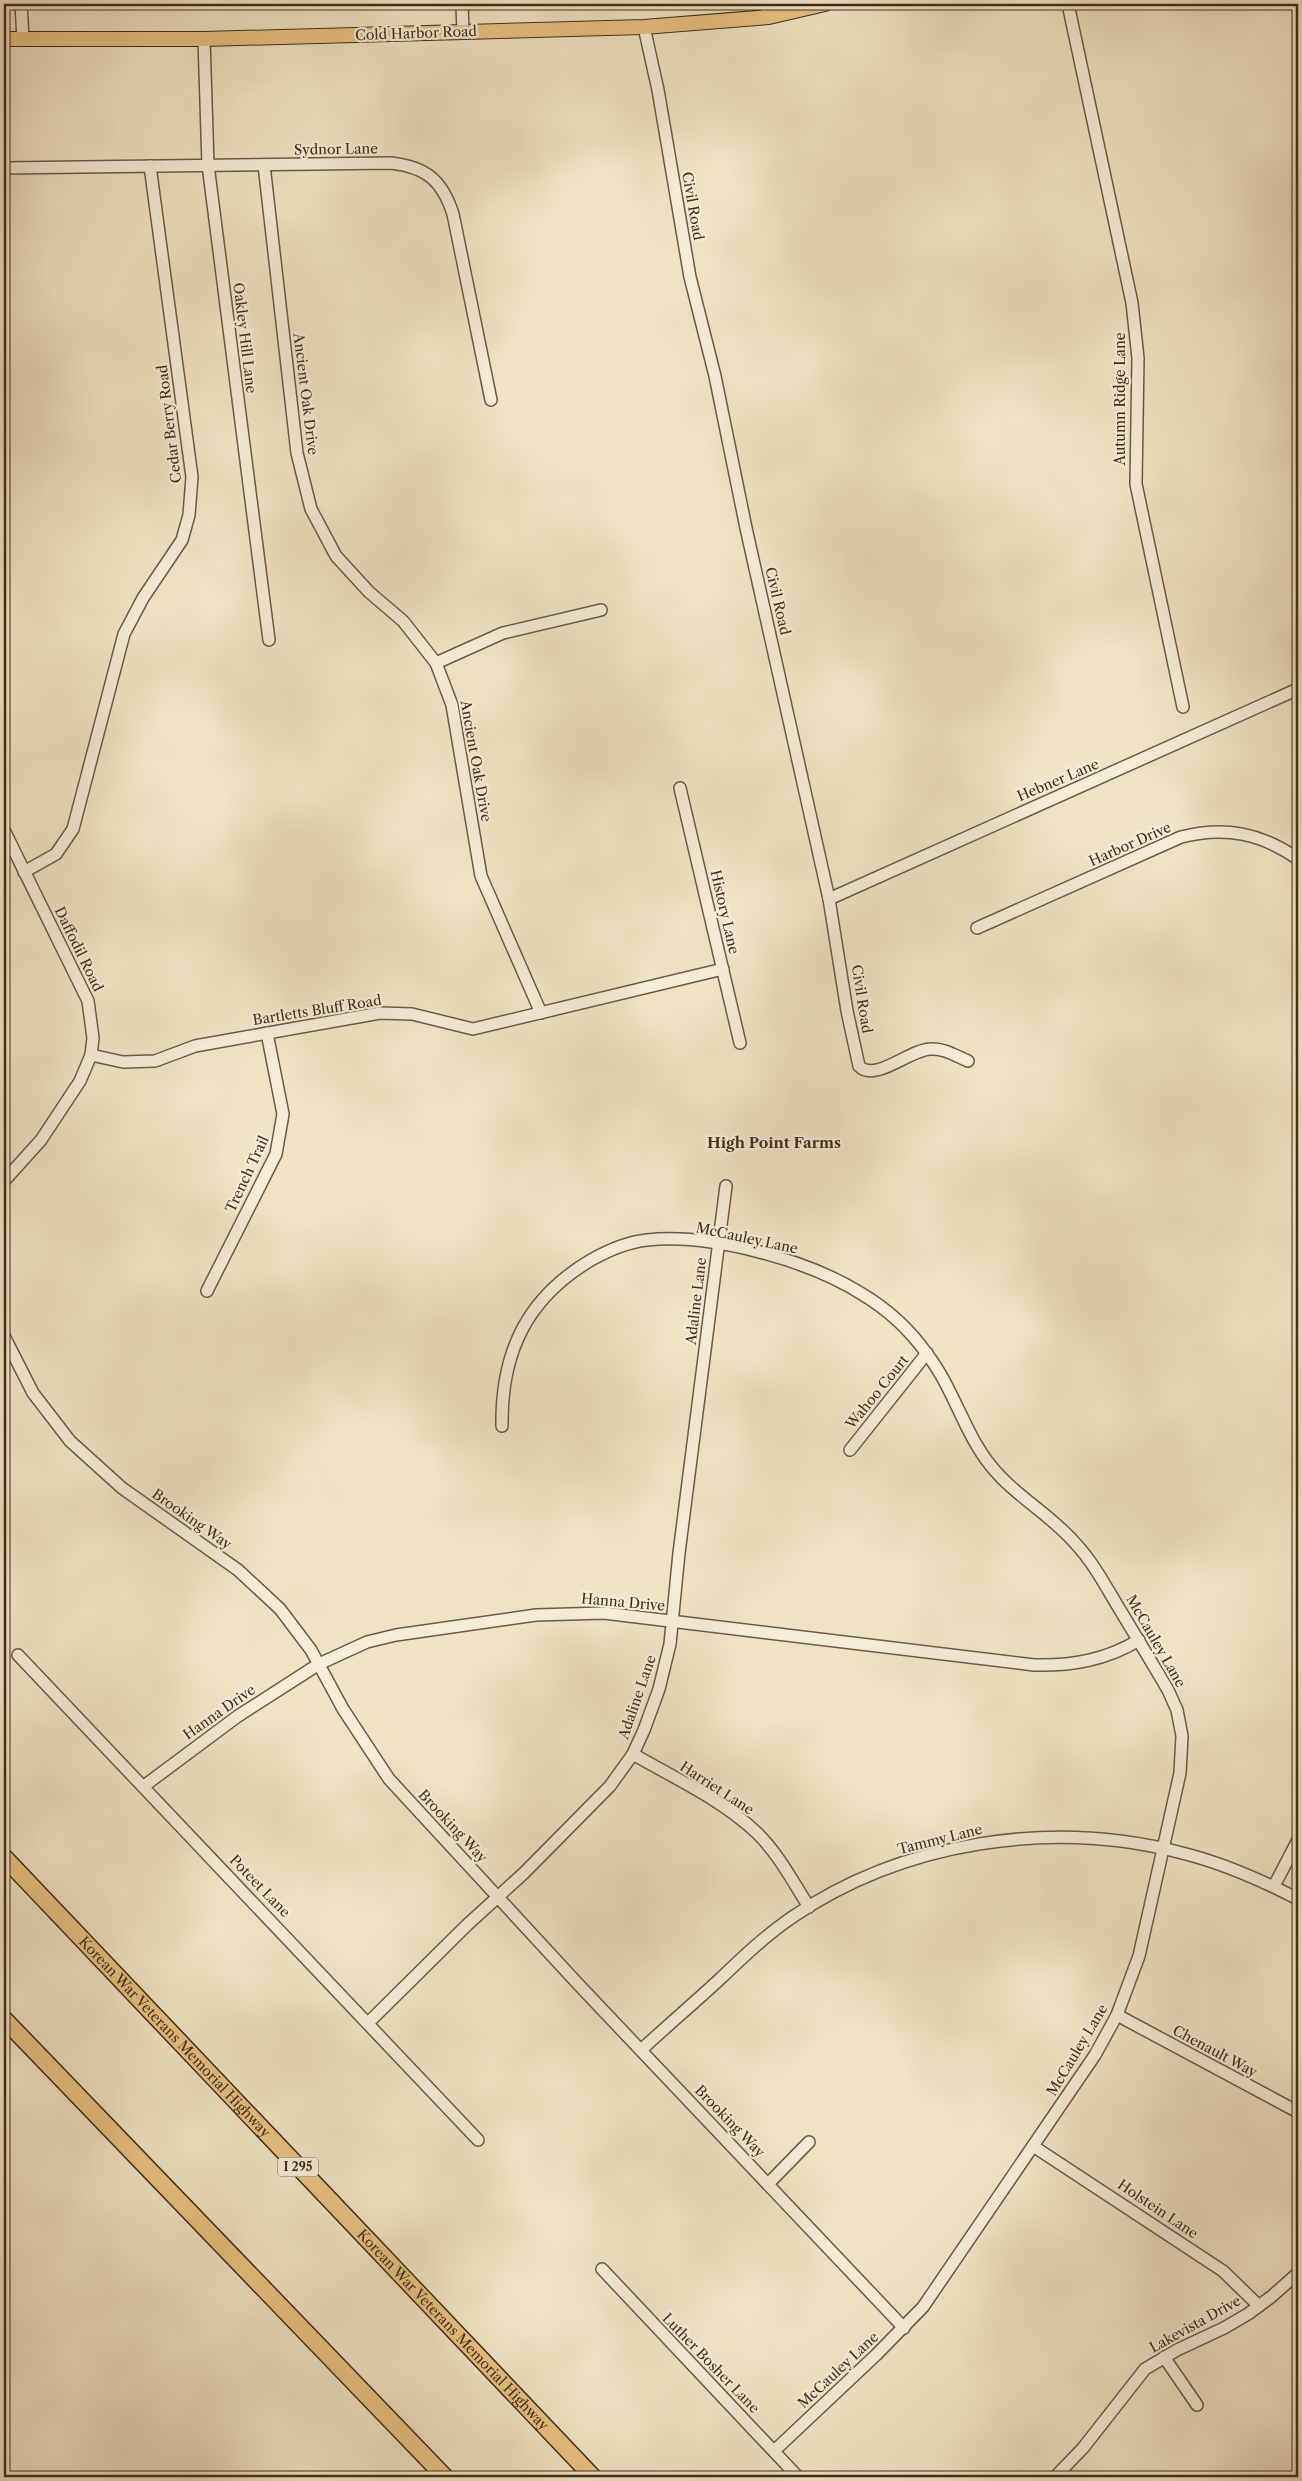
<svg xmlns="http://www.w3.org/2000/svg" width="1302" height="2481" font-family="'Libre Caslon Text',serif">
	<style>
		.lines { fill: none; stroke-linecap: round; stroke-linejoin: round }
		.minor-casing { stroke: #6d5b46; stroke-width: 14 }
		.major-casing { stroke: #412d1b; stroke-width: 16 }
		.highway-casing { stroke: #412d1b; stroke-width: 19 }
		.minor { stroke: #f6edd9; stroke-width: 11 }
		.major { stroke: #e8c282; stroke-width: 14 }
		.highway { stroke: #e8c282; stroke-width: 16 }
		.labels { text-anchor: middle; stroke-width: 4.5; stroke-linejoin: round; paint-order: stroke }
		.shield { fill: #f6edd9; stroke: #776754; stroke-width: 1 }
		.shield-label { font-size: 12px; font-weight: bold; fill: #412d1b }
		.street-label { font-size: 14px; fill: #412d1b; stroke: #f6edd9 }
		.neighbourhood-label { font-size: 15px; font-weight: bold; fill: #412d1b; stroke: #f6edd9 }
	</style>
	<rect width="100%" height="100%" fill="#f1e4c5"/>
	<filter id="stains"><feTurbulence type="fractalNoise" baseFrequency=".004" numOctaves="4"/><feColorMatrix values="0 0 0 0 .2 0 0 0 0 .09 0 0 0 0 .02 0 0 0 .5 -.17"/></filter>
	<radialGradient id="worn" r=".72"><stop offset=".6" stop-color="#630" stop-opacity="0"/><stop offset="1" stop-color="#630" stop-opacity=".3"/></radialGradient>
	<g class="lines">
		<g class="minor-casing">
			<g id="minor">
				<polyline points="21,4 23,39"/>
				<polyline points="462,4 463,32"/>
				<polyline points="765,4 769,17"/>
				<polyline points="1068,4 1132,303 1138,358 1136,484 1183,707"/>
				<path d="M644,27L658,90L690,277L715,376L746,528L829,899L847,1011L859,1066C875,1083 910,1049 931,1049C944,1048 956,1056 968,1061"/>
				<polyline points="204,39 208,165 269,640"/>
				<polyline points="264,165 297,453 311,509 336,556 369,592 403,621 436,663 452,705 481,876 541,1013"/>
				<path d="M4,168L391,163C426,167 442,180 453,214L491,400"/>
				<polyline points="436,663 503,633 601,610"/>
				<polyline points="680,788 740,1043"/>
				<polyline points="4,830 88,1001 93,1038 91,1055 80,1081 41,1140 4,1181"/>
				<polyline points="24,872 56,854 73,829 124,634 143,598 182,540 189,515 192,477 150,166"/>
				<polyline points="829,899 1298,689"/>
				<path d="M977,928L1181,837C1225,826 1261,833 1298,859"/>
				<polyline points="91,1055 123,1062 155,1061 195,1046 380,1013 412,1014 473,1029 723,969"/>
				<polyline points="207,1291 276,1154 283,1114 267,1033"/>
				<polyline points="4,1336 33,1393 70,1441 122,1488 238,1570 280,1609 311,1650 343,1709 389,1779 578,1984 904,2328"/>
				<path d="M502,1426C501,1352 527,1298 591,1260C607,1251 628,1242 647,1240C711,1233 808,1260 862,1294C887,1309 910,1330 927,1354C954,1389 964,1433 991,1466C1015,1496 1050,1514 1075,1543C1092,1561 1104,1583 1117,1605C1134,1633 1151,1661 1168,1690L1177,1710L1182,1736L1180,1773L1139,1956L1117,2015L1095,2055L923,2307L876,2355L774,2451"/>
				<polyline points="850,1450 927,1353"/>
				<polyline points="18,1655 478,2140"/>
				<path d="M633,1754C674,1778 721,1799 756,1832C778,1853 793,1882 809,1907"/>
				<path d="M144,1786L238,1716L319,1664L367,1642L396,1635L536,1615L604,1613L1034,1665C1072,1666 1106,1660 1139,1640"/>
				<polyline points="1274,1886 1298,1840"/>
				<polyline points="1117,2015 1298,2112"/>
				<polyline points="368,2023 467,1925 524,1873 610,1786 633,1754 644,1730 659,1689 670,1644 679,1553 726,1186"/>
				<path d="M641,2050C667,2026 694,2003 720,1979C743,1957 765,1936 791,1918C903,1841 1052,1819 1182,1853C1223,1863 1261,1880 1298,1899"/>
				<polyline points="1033,2146 1223,2271 1259,2306"/>
				<polyline points="768,2184 809,2142"/>
				<polyline points="602,2269 798,2477"/>
				<polyline points="1164,2357 1197,2405"/>
				<polyline points="1055,2477 1083,2448 1145,2369 1177,2350 1224,2328 1248,2314 1271,2297 1298,2273"/>
			</g>
		</g>
		<g class="major-casing">
			<polyline id="major" points="4,39 204,39 644,27 769,17 825,4"/>
		</g>
		<g class="highway-casing">
			<g id="highway">
				<path id="s1" d="M4,1857L593,2477"/>
				<polyline points="4,2019 445,2477"/>
			</g>
		</g>
		<use href="#minor" class="minor"/>
		<use href="#major" class="major"/>
		<use href="#highway" class="highway"/>
	</g>
	<g class="labels">
		<rect class="shield" x="278" y="2157.5" width="40" height="19" rx="4"/>
		<g class="shield-label">
			<text x="298" y="2171">I 295</text>
		</g>
		<g class="street-label">
			<text transform="translate(416 33) rotate(-2)" y="5">Cold Harbor Road</text>
			<text transform="translate(336 149) rotate(-1)" y="5">Sydnor Lane</text>
			<text transform="translate(693 206) rotate(80)" y="5">Civil Road</text>
			<text transform="translate(245 338) rotate(83)" y="5">Oakley Hill Lane</text>
			<text transform="translate(306 394) rotate(83)" y="5">Ancient Oak Drive</text>
			<text transform="translate(1120 399) rotate(-90)" y="5">Autumn Ridge Lane</text>
			<text transform="translate(169 424) rotate(-97)" y="5">Cedar Berry Road</text>
			<text transform="translate(778 601) rotate(77)" y="5">Civil Road</text>
			<text transform="translate(476 761) rotate(80)" y="5">Ancient Oak Drive</text>
			<text transform="translate(1058 780) rotate(-23)" y="5">Hebner Lane</text>
			<text transform="translate(1130 844) rotate(-24)" y="5">Harbor Drive</text>
			<text transform="translate(725 912) rotate(77)" y="5">History Lane</text>
			<text transform="translate(79 949) rotate(64)" y="5">Daffodil Road</text>
			<text transform="translate(862 999) rotate(81)" y="5">Civil Road</text>
			<text transform="translate(317 1010) rotate(-9)" y="5">Bartletts Bluff Road</text>
			<text transform="translate(247 1174) rotate(-65)" y="5">Trench Trail</text>
			<text transform="translate(747 1238) rotate(12)" y="5">McCauley Lane</text>
			<text transform="translate(696 1301) rotate(-83)" y="5">Adaline Lane</text>
			<text transform="translate(877 1392) rotate(-51)" y="5">Wahoo Court</text>
			<text transform="translate(192 1519) rotate(35)" y="5">Brooking Way</text>
			<text transform="translate(623 1602) rotate(5)" y="5">Hanna Drive</text>
			<text transform="translate(1156 1641) rotate(60)" y="5">McCauley Lane</text>
			<text transform="translate(637 1697) rotate(-71)" y="5">Adaline Lane</text>
			<text transform="translate(219 1712) rotate(-35)" y="5">Hanna Drive</text>
			<text transform="translate(717 1788) rotate(33)" y="5">Harriet Lane</text>
			<text transform="translate(453 1826) rotate(47)" y="5">Brooking Way</text>
			<text transform="translate(940 1839) rotate(-14)" y="5">Tammy Lane</text>
			<text transform="translate(260 1886) rotate(46)" y="5">Poteet Lane</text>
			<text dy="5" stroke="none"><textPath href="#s1" startOffset="248">Korean War Veterans Memorial Highway</textPath></text>
			<text transform="translate(1077 2050) rotate(-59)" y="5">McCauley Lane</text>
			<text transform="translate(1215 2051) rotate(28)" y="5">Chenault Way</text>
			<text transform="translate(730 2121) rotate(46)" y="5">Brooking Way</text>
			<text transform="translate(1158 2209) rotate(34)" y="5">Holstein Lane</text>
			<text transform="translate(1195 2324) rotate(-29)" y="5">Lakevista Drive</text>
			<text dy="5" stroke="none"><textPath href="#s1" startOffset="652">Korean War Veterans Memorial Highway</textPath></text>
			<text transform="translate(711 2363) rotate(46)" y="5">Luther Bosher Lane</text>
			<text transform="translate(838 2370) rotate(-43)" y="5">McCauley Lane</text>
		</g>
		<g class="neighbourhood-label">
			<text x="774" y="1148">High Point Farms</text>
		</g>
	</g>
	<rect width="1302" height="2481" fill="none" stroke="#f1e4c5" stroke-width="20"/>
	<rect x="5" y="5" width="1292" height="2471" fill="none" stroke="#412d1b" stroke-width="2.5"/>
	<rect x="10" y="10" width="1282" height="2461" fill="none" stroke="#412d1b"/>
	<rect width="100%" height="100%" filter="url(#stains)"/>
	<rect width="100%" height="100%" fill="url(#worn)"/>
</svg>
